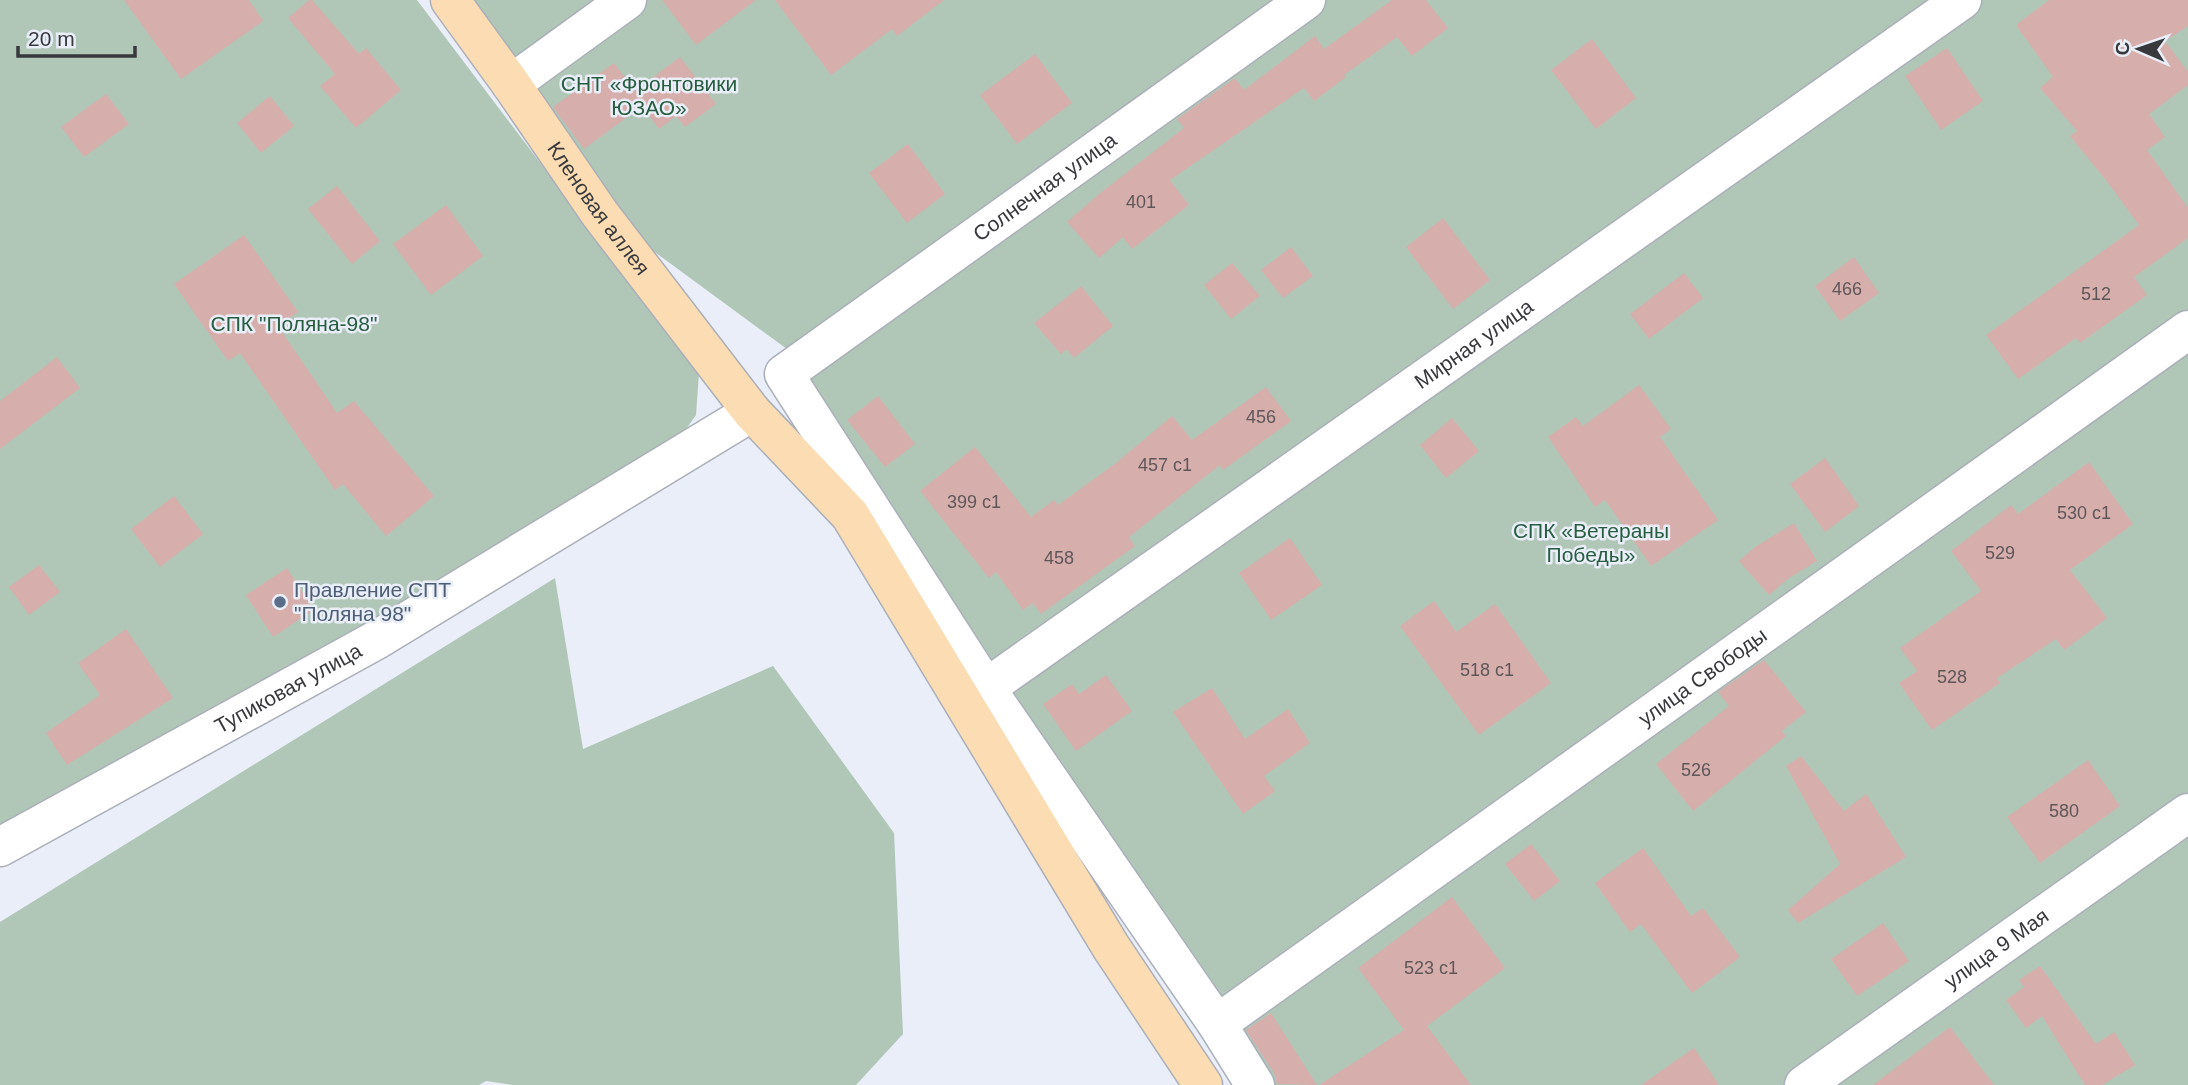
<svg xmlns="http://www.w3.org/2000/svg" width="2188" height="1085" font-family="Arial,sans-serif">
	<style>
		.green { fill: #b0c7b7 }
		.building { fill: #d6aeac }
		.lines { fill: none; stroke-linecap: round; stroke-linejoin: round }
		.street-casing { stroke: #abafb9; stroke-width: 41 }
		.secondary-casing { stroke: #abafb9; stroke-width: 41 }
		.street { stroke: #fff; stroke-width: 38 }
		.secondary { stroke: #fcdcb2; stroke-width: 38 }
		.service-dot { fill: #5c6f8a; stroke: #e9eef8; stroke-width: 2.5 }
		.labels { text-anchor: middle; stroke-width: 5; stroke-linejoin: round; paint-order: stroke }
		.number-label { font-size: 18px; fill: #5f5659 }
		.park-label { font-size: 21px; fill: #285e40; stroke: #e9eef8 }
		.street-label { font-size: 21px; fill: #37393d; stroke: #e9eef8 }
		.service-label { font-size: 21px; fill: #4e5e75; stroke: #e9eef8; text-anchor: start }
	</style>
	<rect width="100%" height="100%" fill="#e9eef8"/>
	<g class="green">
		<polygon points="0,0 417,0 699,373 696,415 682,435 368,624 0,839"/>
		<polygon points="461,0 2188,0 2188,1085 1253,1085 787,349 626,231"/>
		<polygon points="555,578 583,749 773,666 894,833 903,1034 856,1085 513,1085 486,1081 479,1085 0,1085 0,922"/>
	</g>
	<g class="building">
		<polygon points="124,0 249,0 263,21 181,79"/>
		<polygon points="309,0 312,0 359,54 366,48 401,90 356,128 320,86 335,74 288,18"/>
		<polygon points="662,0 756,0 696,45"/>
		<polygon points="775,0 944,0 897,36 892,29 831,75"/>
		<polygon points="1392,0 1426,0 1448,28 1412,56 1397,37 1344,75 1346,77 1314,101 1304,88 1170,180 1189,205 1132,249 1123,237 1099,258 1067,222 1099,194 1184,128 1177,119 1235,78 1244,90 1315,36 1324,49"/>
		<polygon points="2049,0 2188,0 2188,26 2165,41 2188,72 2188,85 2149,114 2165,137 2147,150 2188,208 2188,238 2134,277 2147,295 2080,343 2076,338 2018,379 1986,335 2139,225 2105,179 2070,136 2077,131 2040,88 2053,77 2016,25"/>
		<polygon points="1592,39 1636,98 1596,129 1551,70"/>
		<polygon points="1947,48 1983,101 1941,130 1905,76"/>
		<polygon points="1035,54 1072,103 1017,144 980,95"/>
		<polygon points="680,57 716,104 685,127 676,116 659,129 642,106 584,149 553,107 614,63 635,91"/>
		<polygon points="106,94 129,124 84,157 61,127"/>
		<polygon points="270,96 294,126 261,153 237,123"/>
		<polygon points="908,144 945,194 907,223 869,173"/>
		<polygon points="337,186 380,241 352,264 308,209"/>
		<polygon points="446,205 483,256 431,295 393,244"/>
		<polygon points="1443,218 1490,280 1453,309 1406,247"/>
		<polygon points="244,235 298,312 278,326 337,413 354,401 434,496 386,536 343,484 335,490 240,353 228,361 174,284"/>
		<polygon points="1291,247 1313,276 1283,298 1261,270"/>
		<polygon points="1854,257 1879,293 1840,321 1815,286"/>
		<polygon points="1232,263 1260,296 1231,319 1204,285"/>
		<polygon points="1684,273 1703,298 1649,339 1630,314"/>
		<polygon points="1081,286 1113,326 1074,358 1067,349 1061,354 1034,323"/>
		<polygon points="57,357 80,388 0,449 0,401"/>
		<polygon points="1639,385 1671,429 1660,437 1718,520 1651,566 1605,500 1595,507 1548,437 1576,417 1583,426"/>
		<polygon points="1266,387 1291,421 1223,470 1220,465 1129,537 1135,546 1041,614 1033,603 1023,610 996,572 989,578 920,491 975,447 1031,517 1054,500 1058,505 1116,463 1172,416 1192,440"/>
		<polygon points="878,396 915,444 885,467 847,420"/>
		<polygon points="1452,418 1479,451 1446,478 1420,445"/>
		<polygon points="1825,458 1859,506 1825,532 1790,484"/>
		<polygon points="2089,462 2133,524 2070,570 2107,618 2064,650 2056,639 1997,678 2000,683 1932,730 1899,683 1917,671 1900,648 1981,591 1951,551 2011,505 2018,514"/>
		<polygon points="174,496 203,534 160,567 131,529"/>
		<polygon points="1794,523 1817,561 1789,578 1769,595 1739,561 1755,547"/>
		<polygon points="1290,538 1322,585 1271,620 1239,573"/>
		<polygon points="39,565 60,592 29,615 9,587"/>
		<polygon points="287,568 314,610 273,637 246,595"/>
		<polygon points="1434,601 1456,632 1495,604 1551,683 1479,735 1400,626"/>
		<polygon points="126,629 173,698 67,765 46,733 100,695 78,663"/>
		<polygon points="1764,660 1806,712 1782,731 1786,736 1693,811 1656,764 1729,706 1718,692"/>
		<polygon points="1106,675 1132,711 1076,751 1043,704 1072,684 1079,694"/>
		<polygon points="1212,688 1245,739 1288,709 1310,743 1264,776 1275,791 1243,814 1173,712"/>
		<polygon points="1801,756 1844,811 1866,794 1906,857 1798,923 1788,910 1840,864 1786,766"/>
		<polygon points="2088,760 2120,806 2040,863 2007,817"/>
		<polygon points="1531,844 1560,881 1534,901 1505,864"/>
		<polygon points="1643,848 1691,916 1703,908 1740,957 1692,993 1641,924 1630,932 1595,883"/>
		<polygon points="1452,897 1505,968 1427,1026 1471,1085 1319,1085 1404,1030 1358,968"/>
		<polygon points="1883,923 1909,961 1857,996 1831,959"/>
		<polygon points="2040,966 2096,1044 2114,1032 2135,1065 2102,1085 2085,1085 2042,1016 2026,1028 2006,1000 2024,987 2019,980"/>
		<polygon points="1271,1013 1317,1085 1277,1084 1274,1073 1246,1030"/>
		<polygon points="1950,1027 1994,1085 1873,1085"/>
		<polygon points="1694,1048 1719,1085 1641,1085"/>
	</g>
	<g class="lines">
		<g class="street-casing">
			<g id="street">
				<polyline points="511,84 627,0"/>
				<path id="s1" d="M986,688L1962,0"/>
				<path id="s2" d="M0,847L378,639L752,412"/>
				<path id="s3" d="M1217,1024L2188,330"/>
				<path id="s4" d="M1255,1085L1217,1024L986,688L784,374L1306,0"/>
				<path id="s5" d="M1804,1085L2188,813"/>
			</g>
		</g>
		<g class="secondary-casing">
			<g id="secondary">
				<path id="s6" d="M450,0L511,84L600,214L752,412L850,515L1111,947L1203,1085"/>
			</g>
		</g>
		<use href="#street" class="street"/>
		<use href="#secondary" class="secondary"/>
	</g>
	<circle class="service-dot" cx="280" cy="602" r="7"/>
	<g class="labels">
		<g class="number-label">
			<text x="1141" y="208">401</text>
			<text x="1847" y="295">466</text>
			<text x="2096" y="300">512</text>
			<text x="1261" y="423">456</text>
			<text x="1165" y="471">457 с1</text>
			<text x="974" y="508">399 с1</text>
			<text x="2084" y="519">530 с1</text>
			<text x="2000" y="559">529</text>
			<text x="1059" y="564">458</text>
			<text x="1487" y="676">518 с1</text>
			<text x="1952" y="683">528</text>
			<text x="1696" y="776">526</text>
			<text x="2064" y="817">580</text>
			<text x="1431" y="974">523 с1</text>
		</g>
		<g class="park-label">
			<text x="649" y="91">СНТ «Фронтовики<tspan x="649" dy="24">ЮЗАО»</tspan></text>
			<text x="294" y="331">СПК "Поляна-98"</text>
			<text x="1591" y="538">СПК «Ветераны<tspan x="1591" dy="24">Победы»</tspan></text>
		</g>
		<g class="street-label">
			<text dy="7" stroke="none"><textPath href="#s4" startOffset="1174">Солнечная улица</textPath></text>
			<text dy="7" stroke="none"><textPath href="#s6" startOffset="256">Кленовая аллея</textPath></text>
			<text dy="7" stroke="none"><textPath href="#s1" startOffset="597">Мирная улица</textPath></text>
			<text dy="7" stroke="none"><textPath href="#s3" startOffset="597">улица Свободы</textPath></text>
			<text dy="7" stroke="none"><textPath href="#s2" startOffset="329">Тупиковая улица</textPath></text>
			<text dy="7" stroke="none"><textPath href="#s5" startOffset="236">улица 9 Мая</textPath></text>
		</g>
		<g class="service-label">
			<text x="294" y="597">Правление СПТ<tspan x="294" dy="24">"Поляна 98"</tspan></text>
		</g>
	</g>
	<g transform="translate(2139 49) rotate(272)" stroke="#e9eef8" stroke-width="5" paint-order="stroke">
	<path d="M0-5L12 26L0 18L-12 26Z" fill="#37393d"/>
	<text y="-10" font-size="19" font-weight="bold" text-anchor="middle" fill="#37393d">С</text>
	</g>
	<path d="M18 46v10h117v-10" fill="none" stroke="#37393d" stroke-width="3.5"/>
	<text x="28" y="46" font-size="21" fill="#37393d" stroke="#e9eef8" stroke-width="5" paint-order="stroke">20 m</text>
</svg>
